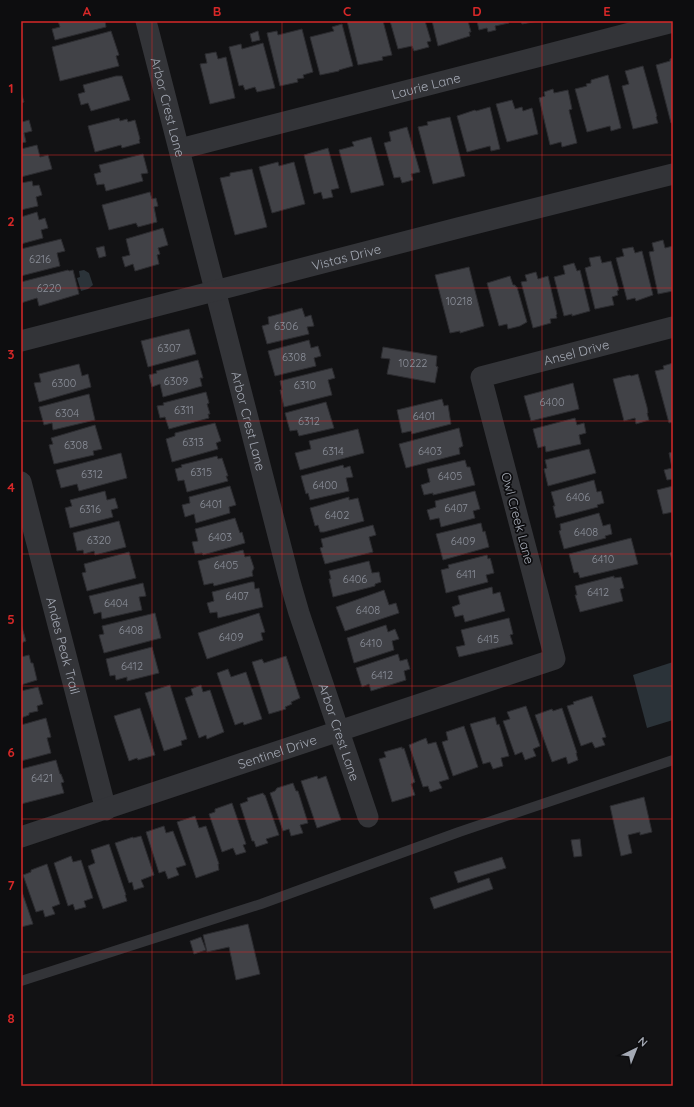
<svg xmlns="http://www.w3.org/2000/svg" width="694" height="1107" font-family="Quicksand,sans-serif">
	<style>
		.water { fill: #2b3339 }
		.building { fill: #414247; stroke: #2c2c30 }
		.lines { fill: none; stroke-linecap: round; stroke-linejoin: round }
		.service { stroke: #333438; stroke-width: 10 }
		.minor { stroke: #333438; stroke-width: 21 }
		.grid { fill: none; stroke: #d62828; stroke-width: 1; stroke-opacity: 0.55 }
		.labels { text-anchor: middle; stroke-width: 3.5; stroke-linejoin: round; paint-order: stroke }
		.number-label { font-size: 11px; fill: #8b8f99 }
		.street-label { font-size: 13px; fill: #a4a9b4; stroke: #0d0d0f }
		.neatline { fill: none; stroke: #d62828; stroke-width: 1.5 }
		.grid-label { font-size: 13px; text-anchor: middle; font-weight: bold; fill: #d62828 }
	</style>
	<rect width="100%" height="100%" fill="#121214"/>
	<g class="water">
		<polygon points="84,270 89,273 93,285 88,289 81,291 77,278 80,277 79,271"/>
		<polygon points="673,662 673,720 647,728 633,675"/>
	</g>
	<g class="building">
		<polygon points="58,21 105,21 106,27 55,40 52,29 60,27"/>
		<polygon points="347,21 383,21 392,55 382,57 383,60 358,65"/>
		<polygon points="390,21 425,21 431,41 427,42 429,47 414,51 412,46 398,49"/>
		<polygon points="432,21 468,21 471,32 469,32 470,36 438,46"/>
		<polygon points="477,21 508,21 509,23 495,26 496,30 488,32 487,28 479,30"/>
		<polygon points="521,21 538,21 522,24"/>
		<polygon points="342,24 353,66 339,70 339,71 320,75 310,37 334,31 332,27"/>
		<polygon points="302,29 313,72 303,75 304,78 297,79 298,82 280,86 267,33 277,31 278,35"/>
		<polygon points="111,31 119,55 116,56 119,66 60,81 52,47"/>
		<polygon points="258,31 260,40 252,42 250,34"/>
		<polygon points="263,43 275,88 257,92 255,87 245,90 243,85 239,86 229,47 241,44 242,49"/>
		<polygon points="216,52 218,59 226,57 235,98 210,104 200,64 207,63 205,54"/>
		<polygon points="673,58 673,122 671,123 656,65 670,61 670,59"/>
		<polygon points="643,66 657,116 656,117 658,123 633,129 622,86 629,84 625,71"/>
		<polygon points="608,75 621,128 611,131 610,126 587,132 575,89 587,86 586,84 591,83 591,80"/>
		<polygon points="116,76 122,76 130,100 91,111 88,103 81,105 78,94 85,92 83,85"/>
		<polygon points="553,89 554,93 568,90 572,109 569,110 577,143 562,147 561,142 550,145 539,98 545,96 544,92"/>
		<polygon points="21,92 24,102 21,103"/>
		<polygon points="512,100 515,109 522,107 523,111 532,108 538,134 507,142 496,104"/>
		<polygon points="490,107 500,149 491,151 490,146 467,152 457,116 475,110 476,111"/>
		<polygon points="450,117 465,176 433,184 418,127 428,125 427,122"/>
		<polygon points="119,118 120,121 127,119 128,122 135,120 140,139 139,140 140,143 122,148 121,145 95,152 88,126"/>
		<polygon points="21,120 22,122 29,120 32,131 24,133 26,142 21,143"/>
		<polygon points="407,127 420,172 411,174 413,180 402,183 400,177 394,178 384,143 391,141 389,132"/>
		<polygon points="371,137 384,185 351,193 339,150 354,146 352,142"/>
		<polygon points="37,145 40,157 48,155 52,169 21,177 21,149"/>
		<polygon points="328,148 339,188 331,190 333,197 323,199 321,192 314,194 304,155"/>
		<polygon points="143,154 148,173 141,174 143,181 106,191 104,184 97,185 94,174 101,172 99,165"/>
		<polygon points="278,162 279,166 294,162 305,204 272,213 259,167"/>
		<polygon points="252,169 267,227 235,235 220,178 230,176 230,173"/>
		<polygon points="32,181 33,186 39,185 42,195 36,197 38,206 21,210 21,183"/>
		<polygon points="150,192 152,199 156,198 158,206 154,207 157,222 138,227 136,223 109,230 102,205"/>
		<polygon points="37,212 39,220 45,218 48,228 41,230 43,238 21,244 21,217"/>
		<polygon points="163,228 168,245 158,248 160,254 157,255 159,264 135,271 133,264 125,267 122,257 130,255 126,239"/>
		<polygon points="61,239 65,251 57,253 60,266 21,276 21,249"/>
		<polygon points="663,240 665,248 673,246 673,291 658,294 649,252 654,251 652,243"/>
		<polygon points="104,246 106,256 99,258 96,248"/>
		<polygon points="633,247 635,253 642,251 653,295 636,301 635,298 627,300 616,258 624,256 622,249"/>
		<polygon points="600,256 602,263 611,261 619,290 617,291 618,295 612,297 614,305 595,309 585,268 591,266 589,258"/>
		<polygon points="574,263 577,271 580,270 590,311 572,316 572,314 564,316 554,277 565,274 563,266"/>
		<polygon points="469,267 484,326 460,333 460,331 450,333 435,275"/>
		<polygon points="68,270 69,271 73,270 79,294 39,306 37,298 21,303 21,282"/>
		<polygon points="536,272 538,279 548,276 557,314 556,315 557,318 550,319 551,323 533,328 521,282 527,281 525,275"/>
		<polygon points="510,276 513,285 515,285 516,287 517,287 527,322 520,326 508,329 507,324 499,326 487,283"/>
		<polygon points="302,308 305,317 311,315 314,326 307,327 309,334 267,344 262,326 269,324 268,317"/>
		<polygon points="189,329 196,354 148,367 141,341"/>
		<polygon points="309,340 311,348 318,346 321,356 314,358 316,366 275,376 268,351"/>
		<polygon points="383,347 437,356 436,366 438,367 435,383 387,374 390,359 381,358"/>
		<polygon points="198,360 203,378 200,378 202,386 163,397 160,384 152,387 149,375 157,373 156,371"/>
		<polygon points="673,363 673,422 669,423 655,371 664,369 663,366"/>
		<polygon points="79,364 82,376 88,374 91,387 39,402 34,383 41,382 39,374"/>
		<polygon points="332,368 335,378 328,380 332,395 284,407 280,390 282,390 280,381"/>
		<polygon points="638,374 647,407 648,413 647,413 649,420 636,424 635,418 624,421 613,379 630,375 631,376"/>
		<polygon points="573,383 579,409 531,421 524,396"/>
		<polygon points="206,392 209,403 207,404 210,414 208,414 209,418 169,429 165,417 160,418 157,406 164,405 163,403"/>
		<polygon points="89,394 95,420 53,430 52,423 44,425 39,407"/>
		<polygon points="442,399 444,406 448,405 451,424 412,434 411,431 402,433 397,410"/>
		<polygon points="326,402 334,428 299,436 297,430 290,431 285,413"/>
		<polygon points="575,418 577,425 584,423 586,433 579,435 581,444 546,452 545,446 538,448 533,429"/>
		<polygon points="215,423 221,441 216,443 218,449 172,462 166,439 175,436 175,433"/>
		<polygon points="95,425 102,449 93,451 94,455 54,464 49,445 53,444 51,438"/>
		<polygon points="459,428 463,446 459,448 460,454 406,468 399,444"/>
		<polygon points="358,429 364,453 300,470 295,453 311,449 309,441"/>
		<polygon points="589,449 596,473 548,486 544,469 547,468 545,460"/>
		<polygon points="673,452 673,479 667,480 664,470 672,468 669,453"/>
		<polygon points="121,453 127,478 79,491 77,484 61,488 56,470"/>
		<polygon points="217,456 218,459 222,458 228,476 226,476 228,481 187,492 184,480 178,481 175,469 182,467 181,465"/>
		<polygon points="465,460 467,467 470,467 475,485 433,495 433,493 424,495 421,485 430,482 427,469"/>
		<polygon points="343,465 344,468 350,466 353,477 346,478 349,491 310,500 308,493 306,494 301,476"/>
		<polygon points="594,480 597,492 601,491 604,503 597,505 598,507 556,518 553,506 555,506 551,492"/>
		<polygon points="230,486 236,505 229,507 230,513 196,523 194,514 185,517 182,505 190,503 189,497"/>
		<polygon points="673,486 673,512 663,514 657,490"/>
		<polygon points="105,491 107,500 115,498 118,508 111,510 113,517 70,528 65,508 72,506 70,500"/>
		<polygon points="475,491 480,509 473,511 475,518 441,527 439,518 430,520 427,510 436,507 435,501"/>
		<polygon points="349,497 349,500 358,498 364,521 324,532 320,532 318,525 315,526 310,508"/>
		<polygon points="599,513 603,526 610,524 612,534 605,536 606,538 564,549 559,531 561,530 560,524"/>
		<polygon points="235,518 240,533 242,532 245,543 203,555 202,553 195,554 192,542 198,541 195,529"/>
		<polygon points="119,521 126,547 95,555 94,551 84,554 83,550 77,551 73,533"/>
		<polygon points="481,523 483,532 485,531 489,547 443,560 436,534"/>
		<polygon points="373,525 376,535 369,537 373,552 325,564 320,548 323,547 321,539"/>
		<polygon points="631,538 638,564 580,578 578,572 574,573 569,554"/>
		<polygon points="243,550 245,557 250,556 254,568 252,572 253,576 214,586 213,583 204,585 198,561"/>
		<polygon points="129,552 136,578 87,591 82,573 86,572 84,564"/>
		<polygon points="673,552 673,563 670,553"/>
		<polygon points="487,555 488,559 490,558 491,561 494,573 486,575 488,582 446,593 441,570 449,568 448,565"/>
		<polygon points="369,561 372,573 379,572 381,582 375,584 375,586 333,597 329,579 331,579 329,571"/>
		<polygon points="614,576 614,578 621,577 624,588 620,589 623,601 580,612 575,595 577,595 575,586"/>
		<polygon points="251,582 254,582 255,589 259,588 263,607 218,618 217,612 210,613 207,603 214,601 212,592"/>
		<polygon points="143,583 146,596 139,597 142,610 102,619 101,612 94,614 89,596"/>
		<polygon points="492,587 493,594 500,592 505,611 465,622 463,615 455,617 452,607 460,604 458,596"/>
		<polygon points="384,590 389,605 396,603 399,613 345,631 336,607"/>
		<polygon points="155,613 161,638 104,653 99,635 104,634 102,626"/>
		<polygon points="259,613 265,632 261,633 263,640 207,659 198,633"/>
		<polygon points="509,618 513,634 510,635 513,644 459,657 456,647 465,645 461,630"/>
		<polygon points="21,624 26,641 21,643"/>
		<polygon points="386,625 388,632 395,629 399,639 392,641 394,650 354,663 347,638"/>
		<polygon points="152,647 159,673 127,681 127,677 116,680 115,675 110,676 106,659"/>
		<polygon points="398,654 400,661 407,659 410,669 404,671 406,680 371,691 369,684 362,687 356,668"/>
		<polygon points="29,655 31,663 33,663 37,680 21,685 21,657"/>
		<polygon points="286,656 300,698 291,702 292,704 285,707 286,709 269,714 252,662 262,659 264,663"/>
		<polygon points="228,669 231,677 246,672 262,719 244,725 243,722 235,725 217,673"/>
		<polygon points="170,685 187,739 181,741 182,745 164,751 145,693"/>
		<polygon points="201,685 203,692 210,690 224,732 207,739 206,735 199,738 185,698 193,695 191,689"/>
		<polygon points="38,687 43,704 37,706 38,711 29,713 29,715 21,718 21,691"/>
		<polygon points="592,696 606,737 602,738 605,745 595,748 592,742 581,746 567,706 574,704 573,702"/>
		<polygon points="526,706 540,746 533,749 536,756 525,760 522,752 515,755 503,721 510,719 507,712"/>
		<polygon points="140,708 155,755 138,760 137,758 129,761 114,716"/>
		<polygon points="562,708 577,753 576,753 578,760 568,764 566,757 552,762 535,715 552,709 553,711"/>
		<polygon points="495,717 497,725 499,724 509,756 501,758 503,766 493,769 490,762 483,764 470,724"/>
		<polygon points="46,718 51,737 47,738 51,753 21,761 21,725"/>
		<polygon points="464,726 478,767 453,776 442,742 448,740 446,732"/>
		<polygon points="426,738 428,744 436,742 449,779 439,782 442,788 430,792 428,786 423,787 409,745"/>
		<polygon points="402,747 402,749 404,748 415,782 411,784 415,795 392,802 379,759 386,757 384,752"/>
		<polygon points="56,760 60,774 61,774 64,782 61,783 64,793 21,804 21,769"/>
		<polygon points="317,776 318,779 326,776 341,820 317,828 301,781"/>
		<polygon points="293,783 296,791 298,791 308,823 300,825 303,833 291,836 289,829 283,831 270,793 275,791 277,788"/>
		<polygon points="263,793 264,795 265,795 279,835 266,839 268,843 256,847 254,841 252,841 240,804 248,801 247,798"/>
		<polygon points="644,797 652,832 640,835 640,832 628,835 632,853 621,856 610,806"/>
		<polygon points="232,803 246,844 243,845 246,852 236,855 233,848 222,852 209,814 215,812 215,809"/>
		<polygon points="195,816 199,828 206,826 219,864 218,864 219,870 196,878 177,822"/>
		<polygon points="164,826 166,833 173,831 186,865 176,868 179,875 168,879 165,871 159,873 146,832"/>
		<polygon points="141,836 154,875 141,880 144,887 134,890 132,882 129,883 115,843 133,837 133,838"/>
		<polygon points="580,839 582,856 574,857 571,840"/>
		<polygon points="109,844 126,895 125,895 127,901 103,909 88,866 95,863 91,850"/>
		<polygon points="71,856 73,862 81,860 93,898 84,901 86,907 75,910 73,904 68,906 54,863"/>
		<polygon points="502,857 506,868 458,883 454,872"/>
		<polygon points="47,864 60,904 52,907 55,914 45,917 43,910 36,912 23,875 31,872 31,870"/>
		<polygon points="489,878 493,889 434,909 430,898"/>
		<polygon points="21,889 33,924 21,927"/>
		<polygon points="248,924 260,974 236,980 229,947 207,952 203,935"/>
		<polygon points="201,937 206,950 194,954 190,941"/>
	</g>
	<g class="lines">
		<polyline class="service" points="21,981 261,904 459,832 673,760"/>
		<g class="minor">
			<path id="s1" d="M146,21L290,582L299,613L368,817"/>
			<path id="s2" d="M180,149L673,22"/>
			<path id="s3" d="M21,341L458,228L673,174"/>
			<path id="s4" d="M21,482L106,810"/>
			<path id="s5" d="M21,837L555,659L481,377L673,327"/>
		</g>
	</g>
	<path class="grid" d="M152,21V1086M282,21V1086M412,21V1086M542,21V1086M21,155H673M21,288H673M21,421H673M21,554H673M21,686H673M21,819H673M21,952H673"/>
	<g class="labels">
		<g class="number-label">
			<text x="40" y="263">6216</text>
			<text x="49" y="292">6220</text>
			<text x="459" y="305">10218</text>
			<text x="286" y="330">6306</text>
			<text x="169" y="352">6307</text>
			<text x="294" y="361">6308</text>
			<text x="413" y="367">10222</text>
			<text x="176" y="385">6309</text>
			<text x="64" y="387">6300</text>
			<text x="305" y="389">6310</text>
			<text x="552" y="406">6400</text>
			<text x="184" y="414">6311</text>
			<text x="67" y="417">6304</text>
			<text x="424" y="420">6401</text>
			<text x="309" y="425">6312</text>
			<text x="193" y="446">6313</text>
			<text x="76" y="449">6308</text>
			<text x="333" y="455">6314</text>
			<text x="430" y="455">6403</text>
			<text x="201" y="476">6315</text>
			<text x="92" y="478">6312</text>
			<text x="450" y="480">6405</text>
			<text x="325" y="489">6400</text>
			<text x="578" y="501">6406</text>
			<text x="211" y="508">6401</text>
			<text x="456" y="512">6407</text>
			<text x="90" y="513">6316</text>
			<text x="337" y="519">6402</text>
			<text x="586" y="536">6408</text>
			<text x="220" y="541">6403</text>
			<text x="99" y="544">6320</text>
			<text x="463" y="545">6409</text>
			<text x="603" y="563">6410</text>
			<text x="226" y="569">6405</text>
			<text x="466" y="578">6411</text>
			<text x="355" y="583">6406</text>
			<text x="598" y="596">6412</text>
			<text x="237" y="600">6407</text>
			<text x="116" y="607">6404</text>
			<text x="368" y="614">6408</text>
			<text x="131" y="634">6408</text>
			<text x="231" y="641">6409</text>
			<text x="488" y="643">6415</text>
			<text x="371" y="647">6410</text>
			<text x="132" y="670">6412</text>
			<text x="382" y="679">6412</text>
			<text x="42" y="782">6421</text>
		</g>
		<g class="street-label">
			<text dy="5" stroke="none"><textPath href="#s2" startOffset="254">Laurie Lane</textPath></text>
			<text dy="5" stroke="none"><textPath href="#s1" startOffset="89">Arbor Crest Lane</textPath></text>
			<text dy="5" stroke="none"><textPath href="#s3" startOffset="336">Vistas Drive</textPath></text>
			<text dy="5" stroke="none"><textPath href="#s5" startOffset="953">Ansel Drive</textPath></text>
			<text dy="5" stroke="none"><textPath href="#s1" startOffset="413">Arbor Crest Lane</textPath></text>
			<text transform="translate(518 518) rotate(75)" y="5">Owl Creek Lane</text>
			<text dy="5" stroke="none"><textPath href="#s4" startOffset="169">Andes Peak Trail</textPath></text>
			<text dy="5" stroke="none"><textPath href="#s1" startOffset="737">Arbor Crest Lane</textPath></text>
			<text dy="5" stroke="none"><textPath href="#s5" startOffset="270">Sentinel Drive</textPath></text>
		</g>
	</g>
	<rect width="694" height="1107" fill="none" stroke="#0d0d0f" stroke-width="44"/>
	<g transform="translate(636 1049) rotate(43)" stroke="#0d0d0f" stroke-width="3" paint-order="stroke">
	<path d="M0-3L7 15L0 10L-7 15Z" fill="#a4a9b4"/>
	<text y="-6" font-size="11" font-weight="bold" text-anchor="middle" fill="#a4a9b4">N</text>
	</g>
	<rect x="22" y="22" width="650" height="1063" class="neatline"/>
	<g class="grid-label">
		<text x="87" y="16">A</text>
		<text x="217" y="16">B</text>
		<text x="347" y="16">C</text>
		<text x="477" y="16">D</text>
		<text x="607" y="16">E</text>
		<text x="11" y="93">1</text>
		<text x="11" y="226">2</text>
		<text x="11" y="359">3</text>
		<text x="11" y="492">4</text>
		<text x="11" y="624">5</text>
		<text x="11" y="757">6</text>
		<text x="11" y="890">7</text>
		<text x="11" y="1023">8</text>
	</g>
</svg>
